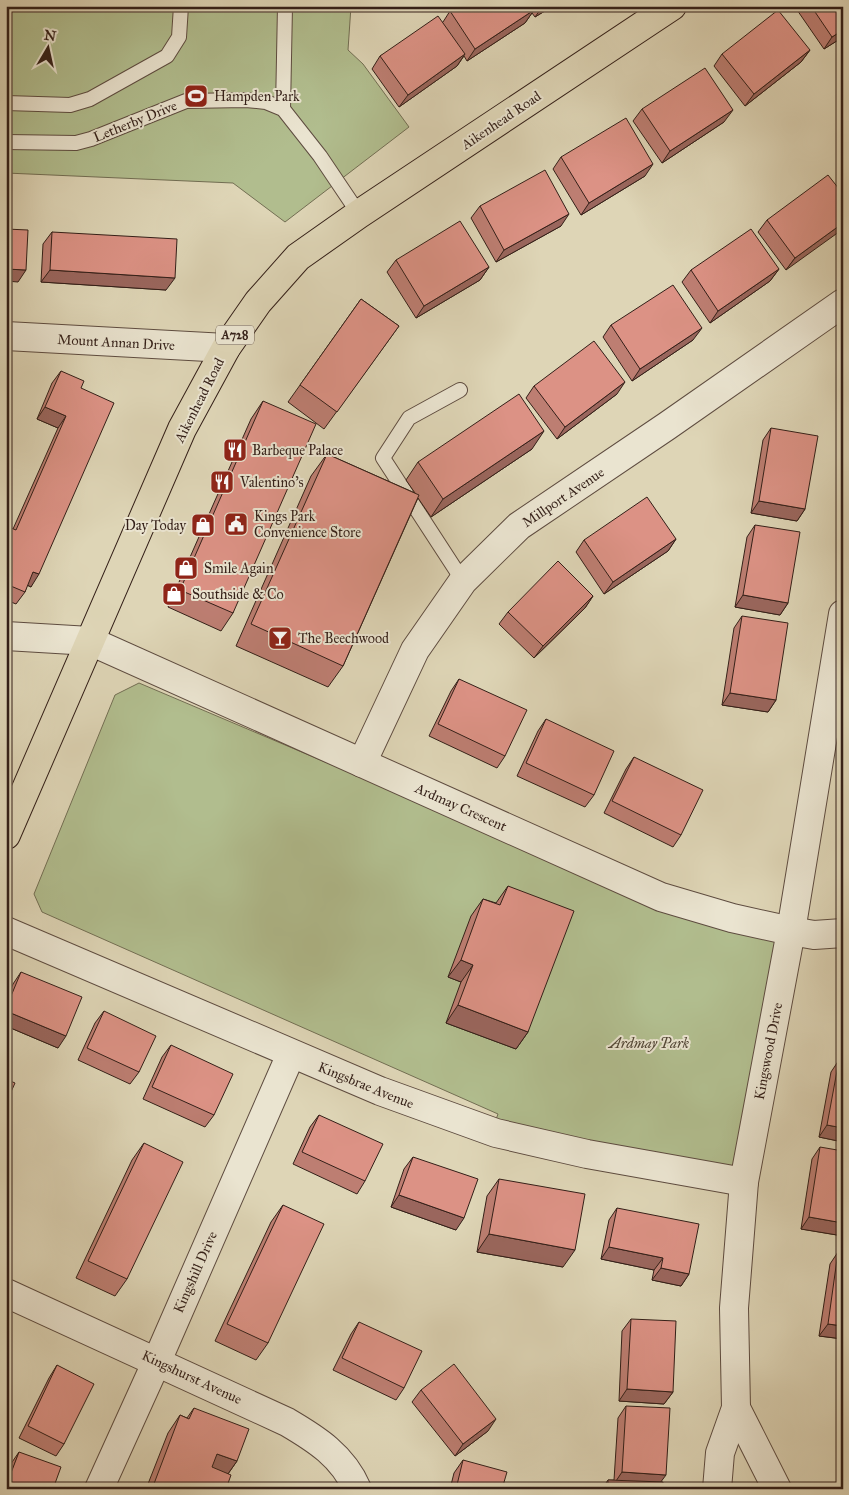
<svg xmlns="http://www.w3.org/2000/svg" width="849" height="1495" font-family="'IM FELL Great Primer',serif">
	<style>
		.green { fill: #b1bd8e; stroke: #726e53 }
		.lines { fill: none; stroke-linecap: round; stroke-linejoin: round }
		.service-casing { stroke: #5e4c40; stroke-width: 16 }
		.minor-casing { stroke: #5e4c40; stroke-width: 30 }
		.primary-casing { stroke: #331f18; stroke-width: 30 }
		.service { stroke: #eae4d0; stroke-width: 14 }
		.minor { stroke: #eae4d0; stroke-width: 28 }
		.primary { stroke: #ded5b6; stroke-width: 28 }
		.wall { fill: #bd7e72; stroke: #331f18 }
		.shaded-wall { fill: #9a665d; stroke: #331f18 }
		.building { fill: #dc9285; stroke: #331f18 }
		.labels { text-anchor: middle; stroke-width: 4; stroke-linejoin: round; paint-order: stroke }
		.shield { fill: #eae4d0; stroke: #6a5a4f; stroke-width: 1 }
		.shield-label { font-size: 12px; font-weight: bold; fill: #331f18 }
		.poi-label { font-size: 14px; fill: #331f18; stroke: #eae4d0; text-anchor: start }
		.street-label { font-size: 14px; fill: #331f18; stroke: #eae4d0 }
		.park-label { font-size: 14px; font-style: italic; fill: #524636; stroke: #eae4d0 }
	</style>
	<rect width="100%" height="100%" fill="#ded5b6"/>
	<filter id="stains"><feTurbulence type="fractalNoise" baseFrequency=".004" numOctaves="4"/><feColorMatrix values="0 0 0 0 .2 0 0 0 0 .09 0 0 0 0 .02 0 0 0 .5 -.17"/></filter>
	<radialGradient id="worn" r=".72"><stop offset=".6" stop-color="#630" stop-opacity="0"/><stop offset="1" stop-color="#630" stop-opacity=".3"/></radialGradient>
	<g class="green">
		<polygon points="6,6 351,6 348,50 363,64 409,127 285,222 233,183 6,173"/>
		<polygon points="139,683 594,876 786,937 738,1176 494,1125 498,1114 42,912 34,894 115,695"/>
	</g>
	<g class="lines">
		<g class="service-casing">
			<g id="service">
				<polyline points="6,103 70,105 90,99 167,56 179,37 181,6"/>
				<polyline points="283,109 285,6"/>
				<polyline points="6,142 76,143 91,139 186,101 246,100 266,102 283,109 320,156 359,214"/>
				<polyline points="460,390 409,418 383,458 463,581"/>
			</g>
		</g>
		<g class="minor-casing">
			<g id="minor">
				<polyline points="6,336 226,348"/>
				<polyline points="6,636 90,641 661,897 732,918 791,931 814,935 843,933"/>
				<polyline points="362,763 415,650 463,581 519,526 667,426 843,303"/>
				<polyline points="6,931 380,1091 496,1133 587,1154 744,1182"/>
				<path d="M6,1293L287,1422C316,1439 343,1456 357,1489"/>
				<polyline points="736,1408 777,1489"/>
				<polyline points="99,1489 157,1361 291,1054"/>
				<polyline points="717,1489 720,1453 736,1408 734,1308 744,1182 791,931 843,614"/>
			</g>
		</g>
		<g class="primary-casing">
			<polyline id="primary" points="6,835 182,429 226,348 258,302 298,257 359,214 672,6"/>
		</g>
		<use href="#service" class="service"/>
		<use href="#minor" class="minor"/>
		<use href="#primary" class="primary"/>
	</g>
	<g class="wall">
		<polygon points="457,6 553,6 535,17 532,13 525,23 467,61 464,56 457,66 399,107 372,69 380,56 443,22 450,11"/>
		<polygon points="796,6 843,6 843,37 824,49 795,7"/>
		<polygon points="810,50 801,62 745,106 714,66 722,54"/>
		<polygon points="642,109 724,122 662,163 633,121"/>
		<polygon points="561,157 645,176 581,215 553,169"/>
		<polygon points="843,194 786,270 758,232 767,220"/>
		<polygon points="480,206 561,226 496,262 471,218"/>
		<polygon points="52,232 166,290 41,282 43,244"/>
		<polygon points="396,260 489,267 480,280 416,318 387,272"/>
		<polygon points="779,269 770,281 710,323 682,282 691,270"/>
		<polygon points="361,299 399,326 324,429 288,402"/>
		<polygon points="611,325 693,340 632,381 603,337"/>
		<polygon points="61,371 81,388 31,587 27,585 25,592 16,604 6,600 6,526 13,529 58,428 37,419 52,383"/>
		<polygon points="534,386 617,394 557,439 526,398"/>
		<polygon points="263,401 233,613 221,631 168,607 251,419"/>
		<polygon points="771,428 805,509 797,521 751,513 763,440"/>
		<polygon points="532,449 431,517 418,498 343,666 328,687 236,646 311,476 327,454 415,493 406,480 418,462"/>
		<polygon points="755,525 788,603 780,615 735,607 747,537"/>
		<polygon points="676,539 668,551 604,594 576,552 584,540"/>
		<polygon points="593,596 585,608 534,658 499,624 508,612"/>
		<polygon points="742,616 776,700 768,712 722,705 734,628"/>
		<polygon points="459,679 505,756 497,768 429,736 451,691"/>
		<polygon points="546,719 594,795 585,807 517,776 538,731"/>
		<polygon points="634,757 681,835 673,847 604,813 626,769"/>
		<polygon points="508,886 528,1032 516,1049 446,1023 461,982 448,977 471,916 483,899 496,903"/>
		<polygon points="21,972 58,1048 6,1026 6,1000 13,984"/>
		<polygon points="104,1011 139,1072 130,1084 78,1060 95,1023"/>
		<polygon points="843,1018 843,1048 838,1047"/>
		<polygon points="171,1045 214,1115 205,1127 143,1099 162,1057"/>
		<polygon points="839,1060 843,1142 819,1137 831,1072"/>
		<polygon points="319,1115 365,1181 357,1194 293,1164 310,1127"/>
		<polygon points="144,1143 127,1279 115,1296 76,1278 132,1160"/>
		<polygon points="820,1147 843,1236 801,1229 812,1159"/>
		<polygon points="413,1157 456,1230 391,1207 404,1169"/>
		<polygon points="499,1179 563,1267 477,1252 487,1196"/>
		<polygon points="283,1205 268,1343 256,1360 215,1341 271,1222"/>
		<polygon points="617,1208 689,1274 681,1286 652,1280 654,1270 601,1259 609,1220"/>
		<polygon points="838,1252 843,1253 843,1339 819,1336 830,1264"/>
		<polygon points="631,1319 673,1392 664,1404 619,1401 622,1331"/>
		<polygon points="359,1322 404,1388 396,1400 333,1370 351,1334"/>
		<polygon points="57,1365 64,1444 56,1456 19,1438 49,1378"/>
		<polygon points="421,1390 488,1431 455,1456 412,1402"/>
		<polygon points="626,1406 661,1482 663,1489 602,1489 608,1480 614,1480 618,1418"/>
		<polygon points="194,1408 237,1461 228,1474 226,1489 146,1489 168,1433 180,1415 187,1418"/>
		<polygon points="19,1452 6,1489 6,1471"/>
		<polygon points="463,1460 502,1489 450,1489 454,1473"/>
	</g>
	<g class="shaded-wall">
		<polygon points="543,6 553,6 535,17"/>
		<polygon points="534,10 525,23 467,61 475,49"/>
		<polygon points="843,30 843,37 824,49 832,37"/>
		<polygon points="810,50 801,62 745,106 754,94"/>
		<polygon points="465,54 457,66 399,107 408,95"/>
		<polygon points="733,110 724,122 662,163 670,151"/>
		<polygon points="653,164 645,176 581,215 589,203"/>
		<polygon points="569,214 561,226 496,262 504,250"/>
		<polygon points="843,223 843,229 786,270 795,258"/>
		<polygon points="489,267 480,280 416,318 424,306"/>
		<polygon points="6,269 26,270 18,282 6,281"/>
		<polygon points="779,269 770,281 710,323 718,311"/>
		<polygon points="50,270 175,278 166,290 41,282"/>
		<polygon points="702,328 693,340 632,381 640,369"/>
		<polygon points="625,382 617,394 557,439 565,427"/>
		<polygon points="45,407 66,416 58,428 37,419"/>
		<polygon points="544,431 532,449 431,517 443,499"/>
		<polygon points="759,501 805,509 797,521 751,513"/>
		<polygon points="676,539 668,551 604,594 613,582"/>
		<polygon points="33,572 39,574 31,587 25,584"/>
		<polygon points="743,595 788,603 780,615 735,607"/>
		<polygon points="593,596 585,608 534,658 543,646"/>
		<polygon points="730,693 776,700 768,712 722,705"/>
		<polygon points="461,960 473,965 461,982 448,977"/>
		<polygon points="458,1005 528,1032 516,1049 446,1023"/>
		<polygon points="6,1011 66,1036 58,1048 6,1026"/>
		<polygon points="843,1040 843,1048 838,1047"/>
		<polygon points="827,1125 843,1128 843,1142 819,1137"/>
		<polygon points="399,1195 464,1218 456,1230 391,1207"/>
		<polygon points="809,1217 843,1223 843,1236 801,1229"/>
		<polygon points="489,1234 575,1250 563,1267 477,1252"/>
		<polygon points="609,1247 663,1258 654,1270 601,1259"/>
		<polygon points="661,1268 689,1274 681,1286 652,1280"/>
		<polygon points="828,1324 843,1326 843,1339 819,1336"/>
		<polygon points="627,1389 673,1392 664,1404 619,1401"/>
		<polygon points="496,1419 488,1431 455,1456 463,1444"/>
		<polygon points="217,1454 237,1461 225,1478 205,1471"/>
		<polygon points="622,1472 666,1475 657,1487 614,1484"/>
	</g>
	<g class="building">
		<polygon points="457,6 531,6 534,10 475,49 450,11"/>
		<polygon points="811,6 843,6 843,30 832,37"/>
		<polygon points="778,10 810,50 754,94 722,54"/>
		<polygon points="438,16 465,54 408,95 380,56"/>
		<polygon points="705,68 733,110 670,151 642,109"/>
		<polygon points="626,118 653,164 589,203 561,157"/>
		<polygon points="545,170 569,214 504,250 480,206"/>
		<polygon points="828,175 843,194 843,223 795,258 767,220"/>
		<polygon points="460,221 489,267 424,306 396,260"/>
		<polygon points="6,229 28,230 26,270 6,269"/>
		<polygon points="751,229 779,269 718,311 691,270"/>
		<polygon points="52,232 177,239 175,278 50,270"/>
		<polygon points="673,285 702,328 640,369 611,325"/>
		<polygon points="361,299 399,326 337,412 300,385"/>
		<polygon points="594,341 625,382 565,427 534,386"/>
		<polygon points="61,371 84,381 81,388 114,403 39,574 33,572 25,592 6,584 6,526 16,530 66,416 45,407"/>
		<polygon points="519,394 544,431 443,499 418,462"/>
		<polygon points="263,401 316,424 233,613 180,590"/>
		<polygon points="771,428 818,436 805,509 759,501"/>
		<polygon points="327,454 419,495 343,666 251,624"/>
		<polygon points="647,497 676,539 613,582 584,540"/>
		<polygon points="755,525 800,532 788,603 743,595"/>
		<polygon points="558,561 593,596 543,646 508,612"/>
		<polygon points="742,616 788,623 776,700 730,693"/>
		<polygon points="459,679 527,710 505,756 438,724"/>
		<polygon points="546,719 614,751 594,795 526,763"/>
		<polygon points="634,757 703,790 681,835 612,801"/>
		<polygon points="508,886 574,911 528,1032 458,1005 473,965 461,960 483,899 500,905"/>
		<polygon points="21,972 82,997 66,1036 6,1011 6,1008"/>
		<polygon points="104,1011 156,1036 139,1072 87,1048"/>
		<polygon points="171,1045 233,1074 214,1115 152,1087"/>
		<polygon points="839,1060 843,1060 843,1128 827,1125"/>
		<polygon points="6,1079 15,1083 6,1103"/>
		<polygon points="319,1115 383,1144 365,1181 302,1152"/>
		<polygon points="144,1143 183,1162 127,1279 88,1261"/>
		<polygon points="820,1147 843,1151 843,1223 809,1217"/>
		<polygon points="413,1157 478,1179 464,1218 399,1195"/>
		<polygon points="499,1179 585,1194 575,1250 489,1234"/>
		<polygon points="283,1205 324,1224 268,1343 227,1324"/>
		<polygon points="617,1208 699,1224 689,1274 661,1268 663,1258 609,1247"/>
		<polygon points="838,1252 843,1253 843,1326 828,1324"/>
		<polygon points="631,1319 676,1321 673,1392 627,1389"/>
		<polygon points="359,1322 422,1351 404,1388 342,1358"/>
		<polygon points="454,1364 496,1419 463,1444 421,1390"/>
		<polygon points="57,1365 94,1384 64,1444 28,1426"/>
		<polygon points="626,1406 670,1408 666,1475 622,1472"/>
		<polygon points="194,1408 249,1429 237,1461 217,1454 212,1467 231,1475 226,1489 152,1489 180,1415 189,1419"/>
		<polygon points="19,1452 61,1467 53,1489 6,1489 6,1486"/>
		<polygon points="463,1460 507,1472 502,1489 456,1489"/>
		<polygon points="608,1480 663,1482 663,1489 608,1489"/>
	</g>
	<defs>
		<g id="stadium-square" transform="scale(1.25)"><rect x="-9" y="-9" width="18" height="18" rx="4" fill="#8f2418" stroke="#eae4d0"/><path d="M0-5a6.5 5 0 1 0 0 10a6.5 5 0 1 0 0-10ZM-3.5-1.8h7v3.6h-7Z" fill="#fff"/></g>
		<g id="restaurant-square" transform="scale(1.25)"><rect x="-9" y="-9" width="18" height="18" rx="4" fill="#8f2418" stroke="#eae4d0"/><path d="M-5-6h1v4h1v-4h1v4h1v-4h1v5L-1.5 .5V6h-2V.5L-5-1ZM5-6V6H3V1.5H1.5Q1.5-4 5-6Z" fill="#fff"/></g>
		<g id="civic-square" transform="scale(1.25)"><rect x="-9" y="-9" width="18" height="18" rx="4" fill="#8f2418" stroke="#eae4d0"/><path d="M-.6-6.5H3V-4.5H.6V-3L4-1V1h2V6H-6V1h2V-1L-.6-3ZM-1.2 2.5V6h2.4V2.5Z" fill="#fff"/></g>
		<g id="shop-square" transform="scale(1.25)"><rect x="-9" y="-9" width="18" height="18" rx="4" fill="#8f2418" stroke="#eae4d0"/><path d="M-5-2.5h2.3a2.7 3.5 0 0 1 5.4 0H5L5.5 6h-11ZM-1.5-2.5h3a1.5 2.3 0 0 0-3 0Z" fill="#fff"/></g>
		<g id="bar-square" transform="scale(1.25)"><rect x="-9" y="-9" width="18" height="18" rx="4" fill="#8f2418" stroke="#eae4d0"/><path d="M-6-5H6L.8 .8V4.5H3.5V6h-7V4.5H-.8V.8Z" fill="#fff"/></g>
	</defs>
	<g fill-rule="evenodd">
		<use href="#stadium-square" x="196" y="96"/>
		<use href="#restaurant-square" x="235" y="450"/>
		<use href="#restaurant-square" x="222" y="482"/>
		<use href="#civic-square" x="236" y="524"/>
		<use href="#shop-square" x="203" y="525"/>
		<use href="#shop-square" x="186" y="568"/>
		<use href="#shop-square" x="174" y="594"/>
		<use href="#bar-square" x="280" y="638"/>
	</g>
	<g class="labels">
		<rect class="shield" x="216" y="325.5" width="38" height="19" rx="4"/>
		<g class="shield-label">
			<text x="235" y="339">A728</text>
		</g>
		<g class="poi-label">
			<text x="214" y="101">Hampden Park</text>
			<text x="252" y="455">Barbeque Palace</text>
			<text x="240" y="487">Valentino's</text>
			<text x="254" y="521">Kings Park<tspan x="254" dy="16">Convenience Store</tspan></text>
			<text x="186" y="530" text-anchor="end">Day Today</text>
			<text x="204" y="573">Smile Again</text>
			<text x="192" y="599">Southside &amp; Co</text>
			<text x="298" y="643">The Beechwood</text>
		</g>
		<g class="street-label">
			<text transform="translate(501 120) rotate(-34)" y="5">Aikenhead Road</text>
			<text transform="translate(135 121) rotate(-22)" y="5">Letherby Drive</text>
			<text transform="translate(116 342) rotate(3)" y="5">Mount Annan Drive</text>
			<text transform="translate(199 400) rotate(-63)" y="5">Aikenhead Road</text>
			<text transform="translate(563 497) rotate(-34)" y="5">Millport Avenue</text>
			<text transform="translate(461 807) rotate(24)" y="5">Ardmay Crescent</text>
			<text transform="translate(768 1051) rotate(-79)" y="5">Kingswood Drive</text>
			<text transform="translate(366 1085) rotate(22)" y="5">Kingsbrae Avenue</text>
			<text transform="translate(195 1272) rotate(-66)" y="5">Kingshill Drive</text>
			<text transform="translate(192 1377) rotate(25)" y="5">Kingshurst Avenue</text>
		</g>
		<g class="park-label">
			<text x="649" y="1048">Ardmay Park</text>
		</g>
	</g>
	<rect width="849" height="1495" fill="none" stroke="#ded5b6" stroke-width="25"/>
	<rect x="8" y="8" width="834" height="1480" fill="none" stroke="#331f18" stroke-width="2.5"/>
	<rect x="12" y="12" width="824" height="1470" fill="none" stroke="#331f18"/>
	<g transform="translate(48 48) rotate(9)" stroke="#eae4d0" stroke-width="4" paint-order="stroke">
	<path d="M0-4L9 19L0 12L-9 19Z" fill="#331f18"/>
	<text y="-8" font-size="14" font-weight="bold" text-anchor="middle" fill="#331f18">N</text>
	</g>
	<rect width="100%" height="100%" filter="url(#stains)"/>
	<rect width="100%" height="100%" fill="url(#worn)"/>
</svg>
